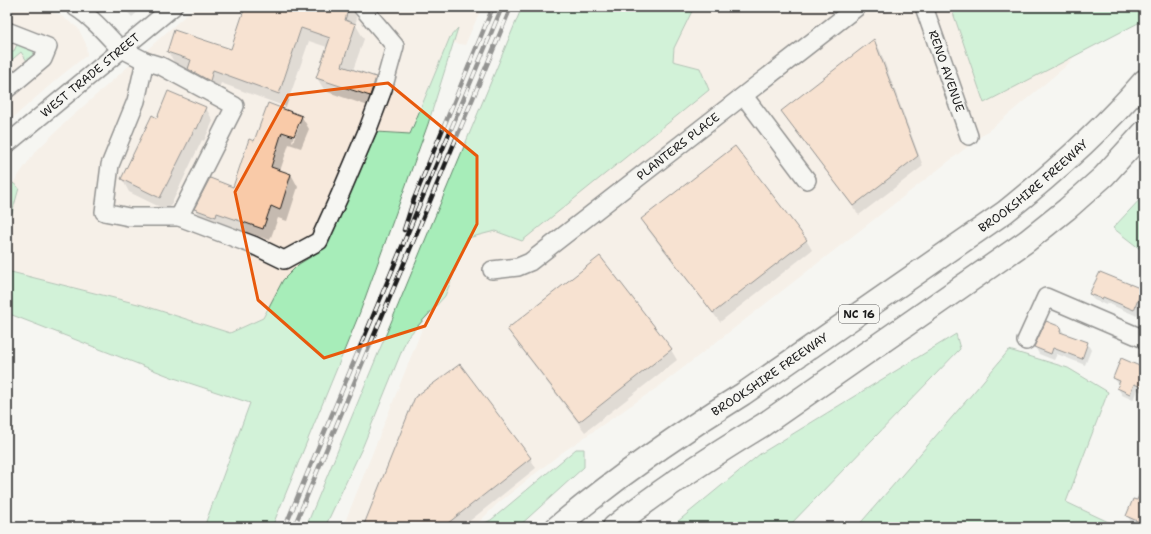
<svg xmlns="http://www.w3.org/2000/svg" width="1151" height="534" font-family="'Shantell Sans',sans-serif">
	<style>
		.built { fill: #f7e9dc }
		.green { fill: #a7edb9; stroke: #62846a }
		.shadow { fill: #0003; fill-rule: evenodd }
		.building { fill: #f9caa8; stroke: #1c1c1c }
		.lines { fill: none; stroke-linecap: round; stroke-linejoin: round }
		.minor-casing { stroke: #1c1c1c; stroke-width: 20 }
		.highway-casing { stroke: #1c1c1c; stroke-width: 25 }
		.minor { stroke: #f6f6f2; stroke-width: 17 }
		.highway { stroke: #f6f6f2; stroke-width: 22 }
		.rail-casing { stroke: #1c1c1c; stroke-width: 4.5 }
		.rail { stroke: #f6f6f2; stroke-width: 3; stroke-dasharray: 9; stroke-linecap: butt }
		.marked { fill: none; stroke: #e8590c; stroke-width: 3; stroke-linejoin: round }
		.labels { text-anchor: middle; stroke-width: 3; stroke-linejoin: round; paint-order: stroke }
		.shield { fill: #f6f6f2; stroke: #5d5d5c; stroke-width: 1 }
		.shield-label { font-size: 11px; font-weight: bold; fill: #1c1c1c }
		.street-label { font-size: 12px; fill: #1c1c1c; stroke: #f6f6f2 }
	</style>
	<rect width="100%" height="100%" fill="#f6f6f2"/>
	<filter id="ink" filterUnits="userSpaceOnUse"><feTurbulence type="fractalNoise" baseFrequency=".025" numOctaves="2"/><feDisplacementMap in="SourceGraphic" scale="8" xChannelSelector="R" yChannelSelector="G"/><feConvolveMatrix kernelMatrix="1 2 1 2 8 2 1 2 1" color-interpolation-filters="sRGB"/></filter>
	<g filter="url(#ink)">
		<g class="built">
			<polygon points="7,7 37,7 60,15 78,28 86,44 87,55 57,79 7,123"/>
			<polygon points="195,7 482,7 465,45 453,43 457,29 450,37 409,134 377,132 322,250 299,264 283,280 263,318 230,333 142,305 7,271 7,216 12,213 19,189 13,183 35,152 68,120"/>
			<polygon points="557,7 1117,7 1066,66 998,123 661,385 560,454 497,504 474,527 343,527 519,86"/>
		</g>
		<g class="green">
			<polygon points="522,7 694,7 674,48 673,61 700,68 709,90 522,241 495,231 468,238 445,296 407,338 363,446 325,527 306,527"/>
			<polygon points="951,7 1144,7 1144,20 984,103"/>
			<polygon points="458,28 428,124 360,312 272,527 204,527 250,403 174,378 7,313 7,271 142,305 230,333 263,318 283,280 299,264 322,250 377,132 410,134 450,37"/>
			<polygon points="18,42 31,48 34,52 33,56 27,61 21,52 7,64 7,49 14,51"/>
			<polygon points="13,183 19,188 12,213 7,216 7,187"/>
			<polygon points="1144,195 1144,252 1113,228"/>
			<polygon points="956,334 960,349 788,527 671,527 760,454"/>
			<polygon points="1009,350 1068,368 1108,392 1066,502 1119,527 857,527 979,386"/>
			<polygon points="576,449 584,449 584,467 518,527 477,527 491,520"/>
		</g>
		<g class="shadow">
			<polygon points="123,7 143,7 132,17"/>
			<polygon points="246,7 351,7 357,19 355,24 364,39 353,70 375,78 383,91 377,109 325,91 317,78 327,47 309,41 286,107 221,83 217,94 197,82 189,70 176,65 168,52 231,51"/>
			<polygon points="817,7 832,7 830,12"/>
			<polygon points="874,40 880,50 923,166 859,215 788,121 782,111"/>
			<polygon points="169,92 206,108 213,121 204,141 202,140 168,211 129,192 122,179 158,119"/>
			<path d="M302,117L309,129L301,148L289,144L280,171L291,174L298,187L287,221L278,218L270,240L224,225L223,229L202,221L195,209L234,188L254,142ZM298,124H300L293,142L292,141Z"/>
			<polygon points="642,219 806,240 812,250 720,322 648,230"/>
			<polygon points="600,257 671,350 677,360 585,432 514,339 508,329"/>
			<polygon points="1100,273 1144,291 1144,316 1138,314 1137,316 1107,303 1106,305 1094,300 1090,294"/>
			<polygon points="1061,328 1065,335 1087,343 1091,350 1085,365 1057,354 1054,360 1039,354 1035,347"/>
			<polygon points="1144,369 1144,393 1137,390 1133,400 1122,395 1118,388 1119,385 1114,378"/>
			<polygon points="530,458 536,468 462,527 364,527"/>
			<polygon points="1144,486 1144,527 1141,527 1131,522 1127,515 1137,502"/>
		</g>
		<g class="building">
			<polygon points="245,7 349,7 345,20 356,24 342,66 376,77 370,96 316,78 330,38 301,28 279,94 213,70 210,81 188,69 191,60 167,52 174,30 231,49"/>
			<polygon points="874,39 918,156 853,206 781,111"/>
			<polygon points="168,91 206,107 197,129 195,128 160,198 121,179 152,115 157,118"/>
			<polygon points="268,103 302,116 294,136 282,132 271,167 291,174 280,210 271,206 263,229 217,213 216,217 194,209 210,178 233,187 249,139 254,141"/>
			<polygon points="735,146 807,240 713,313 641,219"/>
			<polygon points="600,256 672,349 579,422 507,329"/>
			<polygon points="1100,272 1142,289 1134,310 1103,297 1102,299 1089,294"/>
			<polygon points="1046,321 1061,327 1060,332 1088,342 1082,359 1053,348 1051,354 1034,347"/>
			<polygon points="1121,358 1144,368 1144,388 1134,384 1130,394 1117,388 1120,381 1113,378"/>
			<polygon points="460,364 531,458 443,527 363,527 415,397"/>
			<polygon points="1144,484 1144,524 1126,516 1133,499 1137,500"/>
		</g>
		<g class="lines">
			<g class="minor-casing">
				<g id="minor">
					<path d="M75,7C93,18 107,35 121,50"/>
					<path id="s1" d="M924,7L969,136"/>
					<polyline points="7,31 48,47 43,59 7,89"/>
					<polyline points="122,49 145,61 136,101 110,165 104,212 129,217 179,217 253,245 284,260 319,241 339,197 368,129 383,89 395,46 362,7"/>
					<polyline points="145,61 161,66 235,106 179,217"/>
					<polyline points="744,96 807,180"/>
					<path id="s2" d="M7,144L173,7"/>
					<path id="s3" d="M492,270L518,267L530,262L857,7"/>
					<polyline points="1026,341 1046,297 1144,339"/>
				</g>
			</g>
			<g class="highway-casing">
				<g id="highway">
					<path id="s4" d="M557,527C616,478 678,434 743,394L1005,212C1055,172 1102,130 1144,81"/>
					<path d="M614,527C660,489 712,456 763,425L1027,241L1067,209L1104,176L1144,132"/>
				</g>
			</g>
			<use href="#minor" class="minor"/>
			<use href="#highway" class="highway"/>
			<g class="rail-casing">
				<g id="rail">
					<polyline points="404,230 414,199 493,7"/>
					<polyline points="285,527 502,7"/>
					<polyline points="294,527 511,7"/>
				</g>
			</g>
			<use href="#rail" class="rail"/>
		</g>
	</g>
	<path d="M0 0H1151V534H0ZM388,83L477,156V224L425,326L324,358L258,300L235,192L288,95Z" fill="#f6f6f2" fill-opacity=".55" fill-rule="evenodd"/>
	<path class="marked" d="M388,83L477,156V224L425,326L324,358L258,300L235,192L288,95Z"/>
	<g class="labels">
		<rect class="shield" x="839" y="305" width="40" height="18" rx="3"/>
		<g class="shield-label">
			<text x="859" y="318">NC 16</text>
		</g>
		<g class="street-label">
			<text dy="4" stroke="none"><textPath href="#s1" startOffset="68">RENO AVENUE</textPath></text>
			<text dy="4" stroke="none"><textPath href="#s2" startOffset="108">WEST TRADE STREET</textPath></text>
			<text dy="4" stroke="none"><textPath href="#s3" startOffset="227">PLANTERS PLACE</textPath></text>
			<text dy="4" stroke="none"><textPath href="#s4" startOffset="586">BROOKSHIRE FREEWAY</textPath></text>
			<text dy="4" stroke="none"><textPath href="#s4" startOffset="262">BROOKSHIRE FREEWAY</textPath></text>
		</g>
	</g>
	<rect width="1151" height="534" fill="none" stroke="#f6f6f2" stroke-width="24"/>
	<rect x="12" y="12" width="1127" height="510" fill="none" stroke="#1c1c1c" stroke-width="1.5" filter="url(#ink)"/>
</svg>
